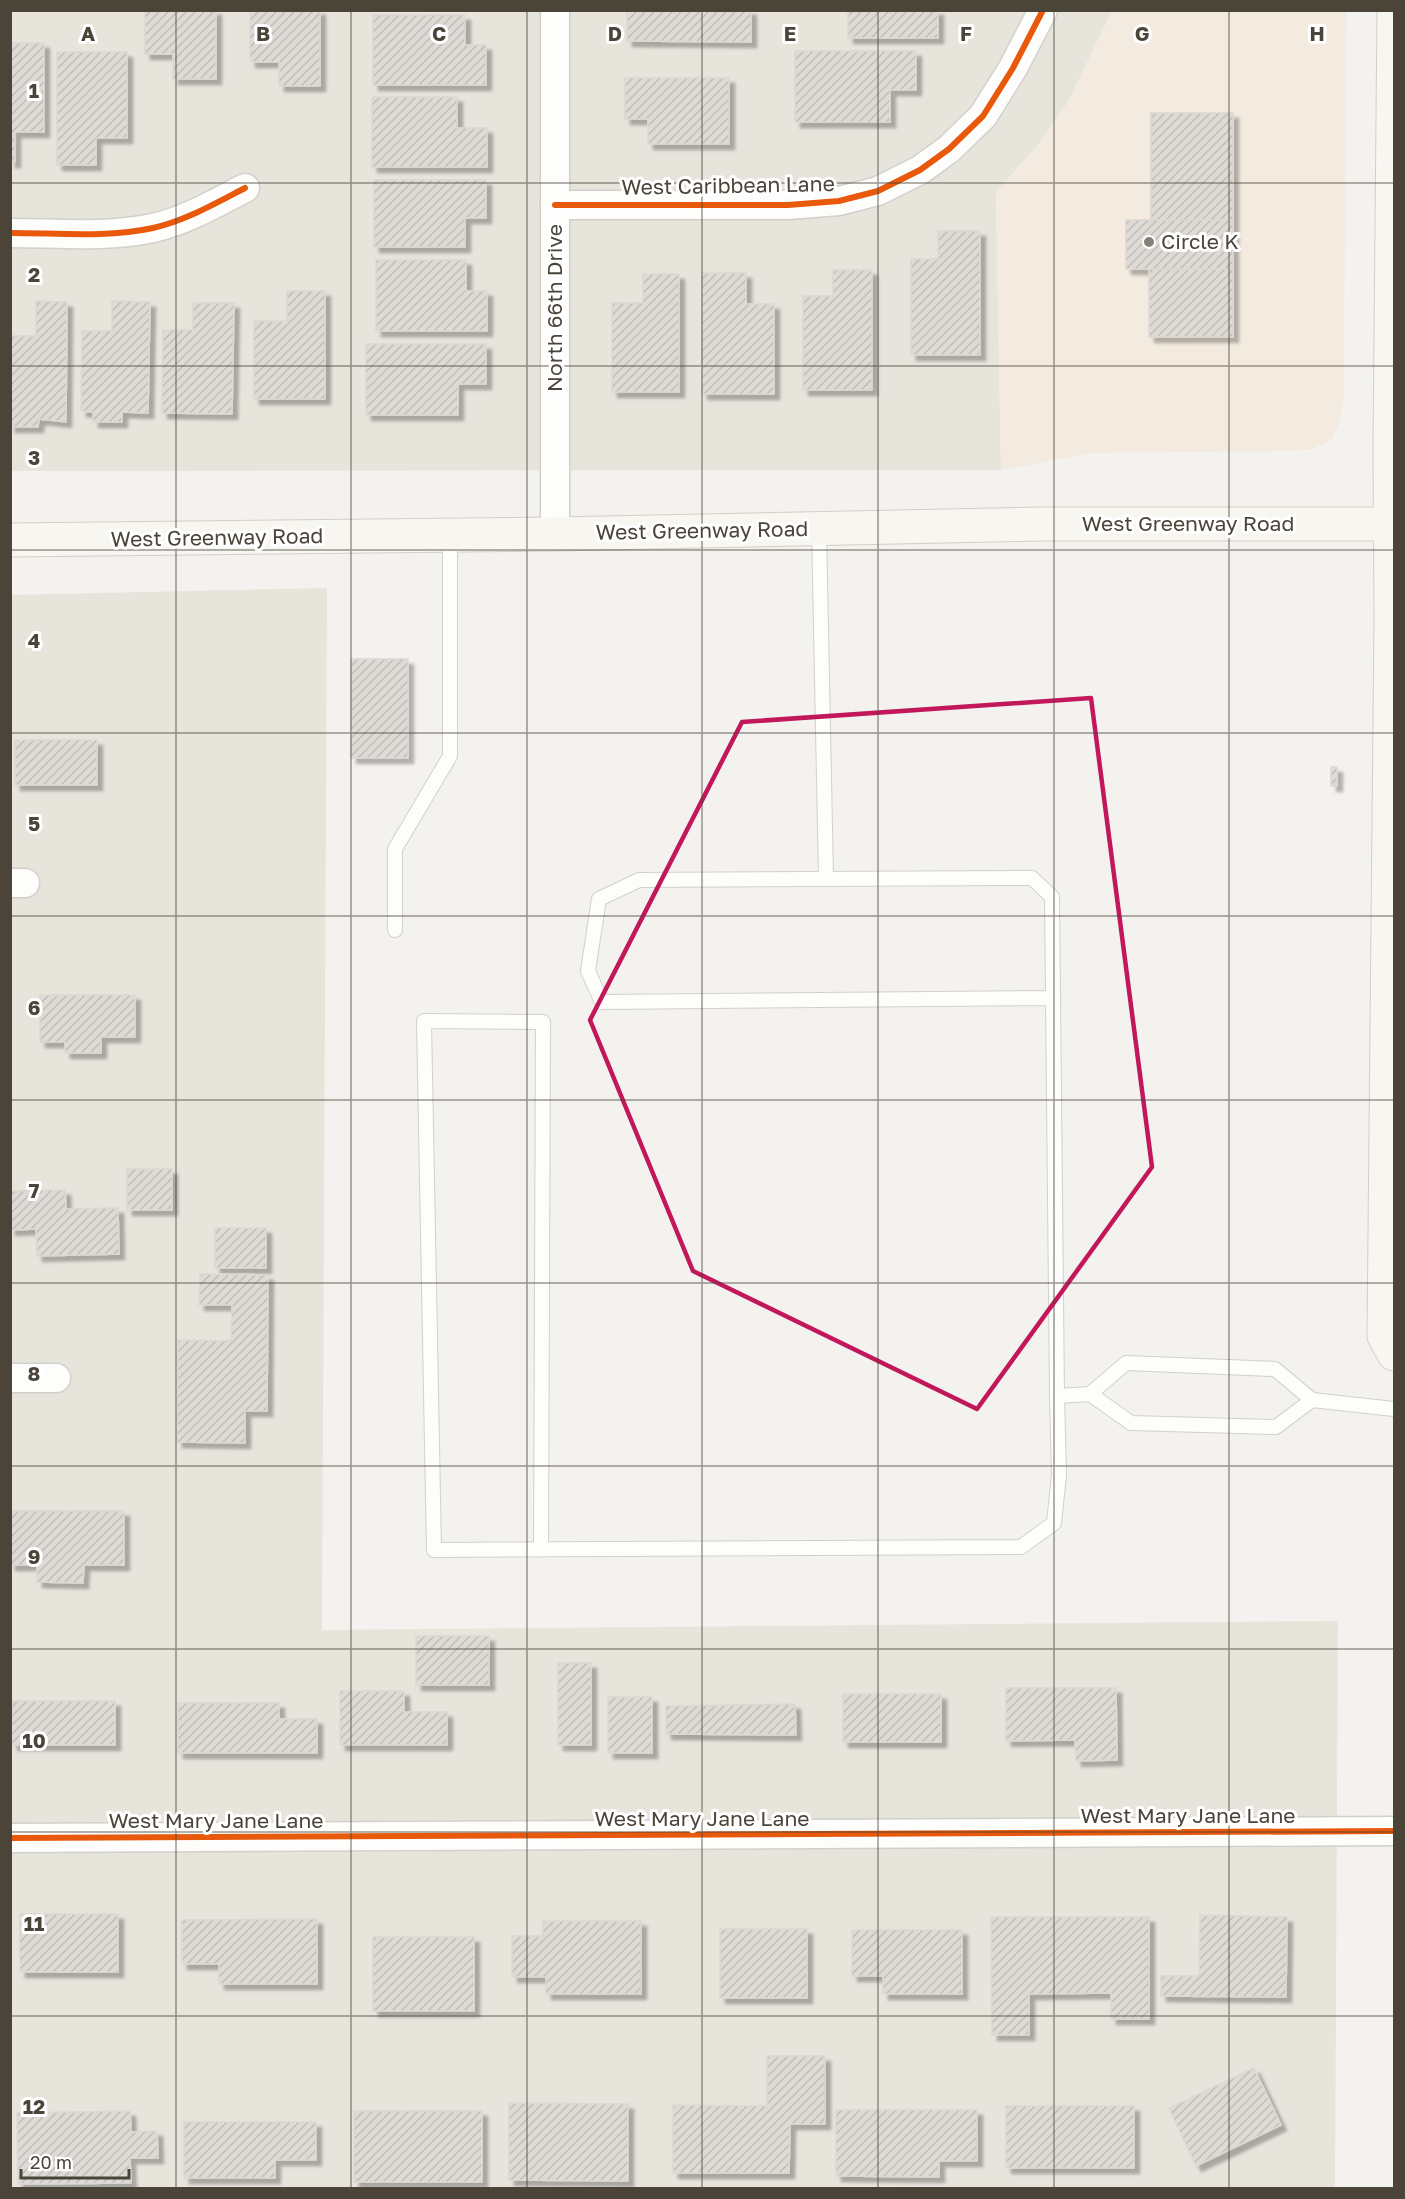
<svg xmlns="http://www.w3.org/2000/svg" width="1405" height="2199" font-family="'Golos Text',sans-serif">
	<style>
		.residential { fill: #e7e4dc }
		.commercial { fill: #f3ebdf }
		.building { fill: url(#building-hatch); stroke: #dcd9d4; stroke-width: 1.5; filter: url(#shadow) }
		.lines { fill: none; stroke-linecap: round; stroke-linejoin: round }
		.lane-casing { stroke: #d2d0cb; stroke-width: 16 }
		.street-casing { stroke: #d2d0cb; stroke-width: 31 }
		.secondary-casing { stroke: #d3cfc5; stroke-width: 35 }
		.lane { stroke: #fdfdfc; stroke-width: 14 }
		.street { stroke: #fdfdfc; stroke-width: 28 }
		.secondary { stroke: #f7f6f1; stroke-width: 33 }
		.cycleway-casing { stroke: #fff; stroke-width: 10 }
		.cycleway { stroke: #e8590c; stroke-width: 6 }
		.marked { fill: none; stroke: #c2185b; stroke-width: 4.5; stroke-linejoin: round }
		.grid { fill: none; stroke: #4b4439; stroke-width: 1.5; stroke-opacity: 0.55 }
		.poi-dot { fill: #868178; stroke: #fff; stroke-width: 2 }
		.labels { text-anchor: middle; stroke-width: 6; stroke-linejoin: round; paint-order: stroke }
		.street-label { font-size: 21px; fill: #4b4439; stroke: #fff }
		.poi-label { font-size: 21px; fill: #4b4439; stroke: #fff; text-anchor: start }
		.grid-label { font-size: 20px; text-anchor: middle; font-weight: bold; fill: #4b4439; stroke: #fff; stroke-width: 6; stroke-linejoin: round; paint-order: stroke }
	</style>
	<defs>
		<pattern id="building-hatch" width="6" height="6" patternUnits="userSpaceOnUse" patternTransform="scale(1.5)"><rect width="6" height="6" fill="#dedbd6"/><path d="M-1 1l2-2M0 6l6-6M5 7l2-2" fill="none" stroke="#c0bdb8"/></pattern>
		<filter id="shadow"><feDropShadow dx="5.5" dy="5.5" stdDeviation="1.5" flood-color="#0004"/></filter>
	</defs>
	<rect width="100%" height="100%" fill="#f4f2ee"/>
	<g class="residential">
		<polygon points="10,11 1112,11 1068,102 1038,145 996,192 1001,470 11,471"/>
		<polygon points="327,588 322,1630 1338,1621 1335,2188 11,2188 10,595"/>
	</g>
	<polygon class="commercial" points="1112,11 1346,11 1344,395 1340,421 1331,440 1312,449 1287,451 1092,453 1001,470 996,192 1038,145 1068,102"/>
	<g class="building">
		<polygon points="145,10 216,10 216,79 173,79 173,54 145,54"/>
		<polygon points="250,10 320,10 320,86 279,86 279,62 250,62"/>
		<polygon points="627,10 751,10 751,42 627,41"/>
		<rect x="848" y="10" width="90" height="28"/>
		<polygon points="373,15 465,15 465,45 486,45 486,85 373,85"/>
		<polygon points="10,43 44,43 44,132 15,132 15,162 10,162"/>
		<polygon points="795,51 916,51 916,90 890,90 890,122 795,122"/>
		<polygon points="57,52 127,52 127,138 96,138 96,165 57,165"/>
		<polygon points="625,78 729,78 729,144 648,144 648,119 625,119"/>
		<polygon points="372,97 457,97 457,128 487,128 487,167 372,167"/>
		<rect x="1151" y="113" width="82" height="107"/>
		<polygon points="374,180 486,180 486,218 465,218 465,247 374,247"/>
		<rect x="1126" y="220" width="107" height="49"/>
		<polygon points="938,231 980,231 980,355 911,355 911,259 938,259"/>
		<polygon points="376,260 466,260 466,291 487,291 487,331 376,331"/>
		<rect x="1149" y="269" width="84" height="68"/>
		<polygon points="833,270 872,270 872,390 803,390 803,296 833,296"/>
		<polygon points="702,273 746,273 746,304 774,304 774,394 702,394"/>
		<polygon points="643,274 679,274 679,392 612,392 612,303 643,303"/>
		<polygon points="287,291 325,291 325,399 254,399 254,321 287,321"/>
		<polygon points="36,301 67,302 66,422 39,419 38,427 10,427 10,336 36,336"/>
		<polygon points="112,301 150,302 148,413 122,412 122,422 93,422 93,412 81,411 82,331 112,331"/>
		<polygon points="193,303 234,303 232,414 162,413 163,330 193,330"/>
		<polygon points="366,344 486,344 486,384 458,384 458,415 366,415"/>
		<rect x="351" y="659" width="57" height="99"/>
		<rect x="15" y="740" width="82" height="45"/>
		<rect x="1331" y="767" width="6" height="19"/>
		<polygon points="40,995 135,995 135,1037 101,1037 101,1053 65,1053 65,1042 40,1042"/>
		<rect x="127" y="1169" width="45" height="41"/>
		<polygon points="65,1190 66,1209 118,1208 119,1254 37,1256 36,1229 10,1230 10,1191"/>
		<rect x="215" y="1228" width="51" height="40"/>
		<polygon points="200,1274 268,1275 267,1411 245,1411 245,1443 177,1442 178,1340 231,1341 232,1305 199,1305"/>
		<polygon points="10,1511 124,1511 124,1565 84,1565 83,1583 37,1582 37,1565 10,1565"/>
		<rect x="416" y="1636" width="73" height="49"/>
		<rect x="558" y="1663" width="33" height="82"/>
		<polygon points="1006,1688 1116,1688 1117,1760 1076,1761 1075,1740 1006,1741"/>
		<polygon points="340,1691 404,1691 404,1712 447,1712 447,1745 340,1745"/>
		<rect x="843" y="1694" width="98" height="48"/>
		<rect x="608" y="1697" width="44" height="56"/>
		<rect x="12" y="1701" width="103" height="44"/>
		<polygon points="178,1703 279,1703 279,1719 317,1719 317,1753 178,1753"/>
		<polygon points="795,1704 796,1735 666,1734 666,1706"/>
		<rect x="20" y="1914" width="98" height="58"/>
		<polygon points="1200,1915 1287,1917 1286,1997 1161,1996 1161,1976 1199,1976"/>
		<polygon points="991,1917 1149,1917 1149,2019 1111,2019 1111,1993 1029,1994 1029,2035 992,2035"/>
		<polygon points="317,1919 317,1984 219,1984 219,1964 182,1964 182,1920"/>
		<polygon points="543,1921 641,1921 641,1994 546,1994 546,1977 512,1977 512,1936 543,1936"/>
		<rect x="720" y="1929" width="87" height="69"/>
		<polygon points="852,1930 962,1930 962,1994 883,1994 883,1976 852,1976"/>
		<rect x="373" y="1937" width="101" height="74"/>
		<polygon points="767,2056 825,2056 825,2124 790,2124 789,2173 673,2173 673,2105 767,2106"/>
		<polygon points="1254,2068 1281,2125 1196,2166 1169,2108"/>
		<polygon points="509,2103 628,2104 628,2181 509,2180"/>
		<rect x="1006" y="2106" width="128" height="62"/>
		<polygon points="836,2110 977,2110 977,2161 939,2161 939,2177 836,2176"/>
		<polygon points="130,2111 131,2132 157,2131 158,2158 130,2158 131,2183 18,2184 17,2113"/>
		<rect x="354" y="2111" width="128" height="71"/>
		<polygon points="184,2122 316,2122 316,2160 275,2160 275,2178 184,2178"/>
	</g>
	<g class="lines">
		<g class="lane-casing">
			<g id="lane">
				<polyline points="819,528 826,879"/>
				<polyline points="395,930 395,849 450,756 450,535"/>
				<path d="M1053,998L602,1002L588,971L599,899L639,880L1032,878L1052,897C1054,1063 1055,1229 1057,1396L1090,1394L1126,1363L1275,1369L1312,1400L1394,1409"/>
				<polyline points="1090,1394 1131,1423 1276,1427 1312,1400"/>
				<polyline points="541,1550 543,1022 424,1021 434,1550 1021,1547 1054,1523 1059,1475 1057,1396"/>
			</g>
		</g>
		<g class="street-casing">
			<g id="street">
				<polyline points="555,205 788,205 839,201 878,191 920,170 949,149 983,116 1013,68 1043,10"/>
				<path d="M10,233C57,233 107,238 153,228C185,221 216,203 245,188"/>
				<polyline points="555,534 555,10"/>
				<polyline points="10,883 25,883"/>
				<polyline points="10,1378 56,1378"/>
				<polyline points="10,1838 1394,1831"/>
			</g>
		</g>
		<g class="secondary-casing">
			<g id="secondary">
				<polyline points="1394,10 1390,446 1391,618 1384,1336 1394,1354"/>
				<polyline points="10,540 555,534 1044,524 1394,524"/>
			</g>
		</g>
		<use href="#lane" class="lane"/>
		<use href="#street" class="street"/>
		<use href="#secondary" class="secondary"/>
		<g class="cycleway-casing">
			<g id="cycleway">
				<polyline points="555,205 788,205 839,201 878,191 920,170 949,149 983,116 1013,68 1043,10"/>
				<path d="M10,233C57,233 107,238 153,228C185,221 216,203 245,188"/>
				<polyline points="10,1838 1394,1831"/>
			</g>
		</g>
		<use href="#cycleway" class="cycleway"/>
	</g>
	<path class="marked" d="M1091,698L1152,1167L977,1409L693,1271L590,1020L742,722Z"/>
	<path class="grid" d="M176,10V2188M351,10V2188M527,10V2188M702,10V2188M878,10V2188M1054,10V2188M1229,10V2188M10,183H1394M10,366H1394M10,550H1394M10,733H1394M10,916H1394M10,1100H1394M10,1283H1394M10,1466H1394M10,1649H1394M10,1832H1394M10,2016H1394"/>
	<circle class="poi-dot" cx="1149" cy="242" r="6"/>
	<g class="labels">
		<g class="street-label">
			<text transform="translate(728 186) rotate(-1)" y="7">West Caribbean Lane</text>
			<text transform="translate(555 308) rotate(-90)" y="7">North 66th Drive</text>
			<text x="1188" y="531">West Greenway Road</text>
			<text transform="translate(702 531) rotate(-1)" y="7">West Greenway Road</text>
			<text transform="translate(217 538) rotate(-1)" y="7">West Greenway Road</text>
			<text x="1188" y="1823">West Mary Jane Lane</text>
			<text x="702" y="1826">West Mary Jane Lane</text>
			<text x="216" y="1828">West Mary Jane Lane</text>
		</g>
		<g class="poi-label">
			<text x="1161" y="249">Circle K</text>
		</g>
	</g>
	<g class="grid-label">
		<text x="88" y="41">A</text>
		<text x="263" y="41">B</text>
		<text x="439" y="41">C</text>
		<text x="615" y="41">D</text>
		<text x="790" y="41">E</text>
		<text x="966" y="41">F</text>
		<text x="1142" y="41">G</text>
		<text x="1317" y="41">H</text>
		<text x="34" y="98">1</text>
		<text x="34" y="282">2</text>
		<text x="34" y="465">3</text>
		<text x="34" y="648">4</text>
		<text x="34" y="831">5</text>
		<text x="34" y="1015">6</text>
		<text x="34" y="1198">7</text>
		<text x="34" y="1381">8</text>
		<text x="34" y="1564">9</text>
		<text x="34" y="1748">10</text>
		<text x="34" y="1931">11</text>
		<text x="34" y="2114">12</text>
	</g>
	<rect width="1405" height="2199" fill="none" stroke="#4b4439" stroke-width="24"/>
	<path d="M21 2169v9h108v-9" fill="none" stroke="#4b4439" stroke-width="3"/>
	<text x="30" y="2169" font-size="18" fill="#4b4439" stroke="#ffffff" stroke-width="4.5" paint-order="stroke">20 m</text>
</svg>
